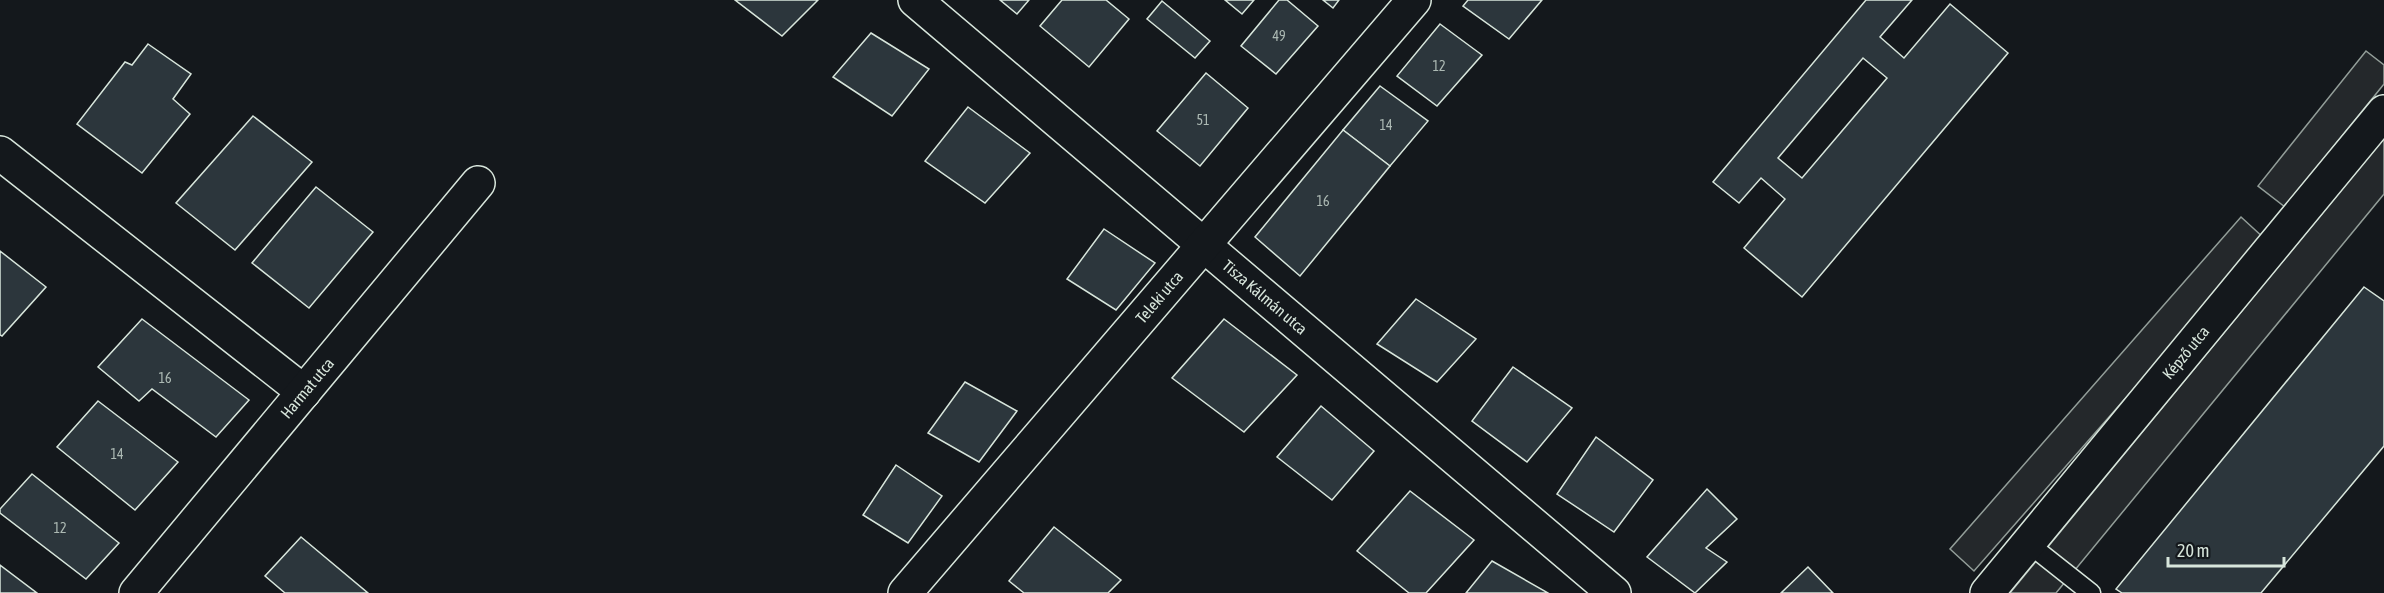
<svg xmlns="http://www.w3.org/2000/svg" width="2384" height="593" font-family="'Asap Condensed',sans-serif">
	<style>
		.parking { fill: #24282b; stroke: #939e99; stroke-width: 1.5 }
		.building { fill: #2c363c; stroke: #d8e6dc; stroke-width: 1.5; fill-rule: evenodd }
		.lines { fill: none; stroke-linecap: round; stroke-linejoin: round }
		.service-casing { stroke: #d8e6dc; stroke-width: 21 }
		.minor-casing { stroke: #d8e6dc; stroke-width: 36 }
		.service { stroke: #14181c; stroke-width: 18 }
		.minor { stroke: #14181c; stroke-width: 33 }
		.labels { text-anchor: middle; stroke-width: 4.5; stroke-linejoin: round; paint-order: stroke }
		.number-label { font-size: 14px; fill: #adbab4 }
		.street-label { font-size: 16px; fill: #d8e6dc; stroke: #14181c }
	</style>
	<rect width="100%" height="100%" fill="#14181c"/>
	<g class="parking">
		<polygon points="2366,51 2384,65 2384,84 2285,207 2258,186"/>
		<polygon points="2384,138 2384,194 2056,593 2010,593"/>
		<polygon points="2241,217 2265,239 1974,571 1950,549"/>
	</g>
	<g class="building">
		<polygon points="735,0 818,0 782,36"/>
		<polygon points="1000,0 1029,0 1017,14"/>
		<polygon points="1062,0 1106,0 1129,19 1089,67 1040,26"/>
		<polygon points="1225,0 1254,0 1242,14"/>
		<polygon points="1279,0 1287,0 1318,26 1276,74 1241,46"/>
		<polygon points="1323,0 1339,0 1333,8"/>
		<polygon points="1468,0 1542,0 1509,39 1463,6"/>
		<path d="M1866,0H1912L1880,37L1904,58L1950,4L2008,53L1802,297L1744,248L1785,199L1761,178L1739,203L1713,182ZM1863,58L1887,78L1802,178L1778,158Z"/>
		<polygon points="1162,1 1210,41 1195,58 1147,19"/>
		<polygon points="1440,24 1482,55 1437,106 1397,76"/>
		<polygon points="871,33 929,69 892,116 833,77"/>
		<polygon points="148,44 191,74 173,99 190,114 142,173 77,124 125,62 132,65"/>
		<polygon points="1206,73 1248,108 1200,166 1157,131"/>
		<polygon points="1380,86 1428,121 1390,166 1343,130"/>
		<polygon points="968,107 1030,153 985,203 925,161"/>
		<polygon points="253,116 312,162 235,250 176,203"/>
		<polygon points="1343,130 1390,166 1300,276 1255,237"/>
		<polygon points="316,187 373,232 309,308 252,263"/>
		<polygon points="1104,229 1155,263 1116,310 1067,279"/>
		<polygon points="0,251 46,287 2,336 0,335"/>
		<polygon points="2364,287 2384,301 2384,446 2261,593 2122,593 2116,589"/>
		<polygon points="1416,299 1476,339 1437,382 1377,344"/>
		<polygon points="142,319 249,400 216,437 152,389 139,401 98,367"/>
		<polygon points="1224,319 1297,375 1244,432 1172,378"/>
		<polygon points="1513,367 1572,408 1527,462 1472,421"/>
		<polygon points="965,382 1017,411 979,462 928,433"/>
		<polygon points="98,401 178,462 135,510 57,447"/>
		<polygon points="1321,406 1374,451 1332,500 1277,457"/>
		<polygon points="1596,437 1653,480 1614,532 1557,494"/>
		<polygon points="896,465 942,496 908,543 863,515"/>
		<polygon points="32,474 119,543 86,579 0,513 0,509"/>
		<polygon points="1707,489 1737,519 1706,548 1727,562 1695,593 1647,557"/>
		<polygon points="1410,491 1474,540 1426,593 1409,593 1357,551"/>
		<polygon points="1054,527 1121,580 1108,593 1024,593 1009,581"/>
		<polygon points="301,537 368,593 285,593 265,576"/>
		<polygon points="1492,561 1548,593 1466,593"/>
		<polygon points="0,565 37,593 0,593"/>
		<polygon points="1808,567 1833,593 1781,593"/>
	</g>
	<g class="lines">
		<g class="service-casing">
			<polyline id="service" points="2029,544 2091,593"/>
		</g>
		<g class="minor-casing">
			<g id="minor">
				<path id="s1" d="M915,0L1614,593"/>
				<polyline points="0,153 304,392"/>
				<path id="s2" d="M136,593L478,183"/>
				<path id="s3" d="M905,593L1414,0"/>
				<path id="s4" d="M1987,593L2384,112"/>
			</g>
		</g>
		<use href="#service" class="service"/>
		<use href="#minor" class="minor"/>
	</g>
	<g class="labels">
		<g class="number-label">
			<text x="1279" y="41">49</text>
			<text x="1439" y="71">12</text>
			<text x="1203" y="125">51</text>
			<text x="1386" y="130">14</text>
			<text x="1323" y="206">16</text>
			<text x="165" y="383">16</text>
			<text x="117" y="459">14</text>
			<text x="60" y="533">12</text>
		</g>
		<g class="street-label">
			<text dy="6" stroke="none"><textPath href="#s1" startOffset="459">Tisza Kálmán utca</textPath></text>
			<text dy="6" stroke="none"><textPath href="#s3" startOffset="390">Teleki utca</textPath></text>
			<text dy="6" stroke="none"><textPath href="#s4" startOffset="312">Képző utca</textPath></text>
			<text dy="6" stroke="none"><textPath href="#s2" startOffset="267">Harmat utca</textPath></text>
		</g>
	</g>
	<path d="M2168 557v9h116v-9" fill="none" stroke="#d8e6dc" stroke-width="3"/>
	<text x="2177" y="557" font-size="18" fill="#d8e6dc" stroke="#14181c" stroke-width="4.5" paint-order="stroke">20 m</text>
</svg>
